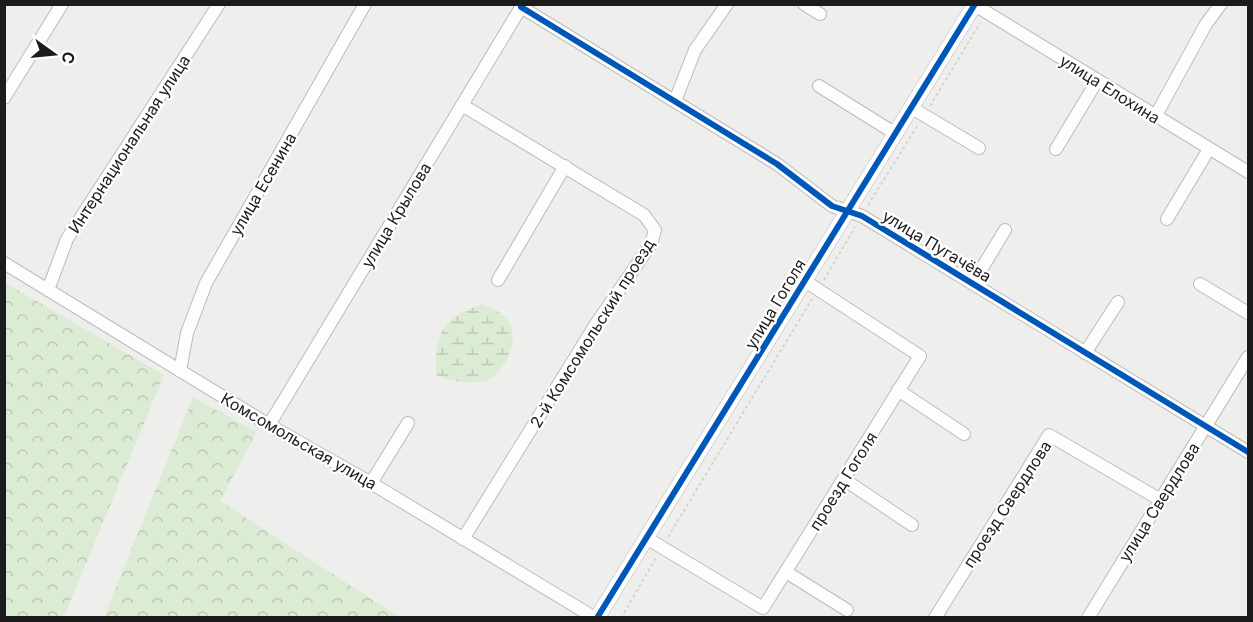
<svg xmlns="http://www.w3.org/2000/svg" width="1253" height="622" font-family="Inter,sans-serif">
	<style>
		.forest { fill: url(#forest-crowns) }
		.wetland { fill: url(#wetland-marsh) }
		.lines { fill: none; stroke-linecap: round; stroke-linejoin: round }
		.minor-casing { stroke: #bbbcba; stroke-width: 14 }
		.tertiary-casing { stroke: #bbbcba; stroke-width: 16 }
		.path { stroke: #ccc; stroke-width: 1.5; stroke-dasharray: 3 3; stroke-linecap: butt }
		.minor { stroke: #fcfdfc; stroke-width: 12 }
		.tertiary { stroke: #fcfdfc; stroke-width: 15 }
		.cycleway-casing { stroke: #fff; stroke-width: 10 }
		.cycleway { stroke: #0057b8; stroke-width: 6 }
		.labels { text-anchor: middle; stroke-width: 4.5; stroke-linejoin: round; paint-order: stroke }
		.street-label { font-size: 16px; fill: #1b1c1b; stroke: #fff }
	</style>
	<defs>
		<pattern id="forest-crowns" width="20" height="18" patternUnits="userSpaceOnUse" patternTransform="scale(1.5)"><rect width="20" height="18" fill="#dcebd3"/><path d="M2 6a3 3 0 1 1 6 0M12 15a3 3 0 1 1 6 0" fill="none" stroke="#bcc9b5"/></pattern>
		<pattern id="wetland-marsh" width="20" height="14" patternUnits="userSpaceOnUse" patternTransform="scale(1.5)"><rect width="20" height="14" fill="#dcebd3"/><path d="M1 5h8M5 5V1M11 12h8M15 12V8" fill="none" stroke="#bcc9b5"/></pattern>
	</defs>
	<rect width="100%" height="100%" fill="#eeefed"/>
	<g class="forest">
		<polygon points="4,282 164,375 64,617 5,617"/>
		<polygon points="193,397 257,432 220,501 399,617 104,617"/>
	</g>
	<path class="wetland" d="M482,304C509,314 520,329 508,357C504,365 499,373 491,378C476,386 451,382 436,375C434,334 442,318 482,304Z"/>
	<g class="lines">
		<g class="minor-casing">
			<g id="minor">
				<polyline points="804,4 820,14"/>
				<polyline points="973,4 1248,172"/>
				<polyline points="521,7 777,164 832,206 862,216 1248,452"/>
				<polyline points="819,86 896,134"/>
				<polyline points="4,98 62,4"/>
				<polyline points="675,101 695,50 727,4"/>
				<polyline points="462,105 644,215 655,230 651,244 596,324 463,539"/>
				<polyline points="912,108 979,148"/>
				<polyline points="1155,117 1206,24 1221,4"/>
				<polyline points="1056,149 1097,81"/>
				<polyline points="1167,219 1209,149"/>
				<polyline points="4,263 269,425 371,483 595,618"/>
				<polyline points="498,280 565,166"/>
				<polyline points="973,283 1005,230"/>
				<polyline points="1200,284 1248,313"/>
				<polyline points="48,290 67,239 219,4"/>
				<polyline points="1085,353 1118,302"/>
				<polyline points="180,371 187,333 206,283 365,4"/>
				<polyline points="898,390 964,434"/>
				<polyline points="269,425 523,4"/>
				<polyline points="845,480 912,525"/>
				<polyline points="371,483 408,423"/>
				<polyline points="648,539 763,608 920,356 805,281"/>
				<polyline points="786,572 847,610"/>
				<polyline points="935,618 1049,435 1159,499"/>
				<polyline points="1088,618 1248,357"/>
			</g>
		</g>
		<g class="tertiary-casing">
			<polyline id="tertiary" points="597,618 975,4"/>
		</g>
		<g class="path">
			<polyline points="930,106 980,23"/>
			<polyline points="868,205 918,125"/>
			<polyline points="824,280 855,227"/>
			<polyline points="668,537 812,299"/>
			<polyline points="621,618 657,556"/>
		</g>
		<use href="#minor" class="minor"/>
		<use href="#tertiary" class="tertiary"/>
		<g class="cycleway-casing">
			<g id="cycleway">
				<polyline points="521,7 777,164 832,206 862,216 1248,452"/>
				<polyline points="597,618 975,4"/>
			</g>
		</g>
		<use href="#cycleway" class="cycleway"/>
	</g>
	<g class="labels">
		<g class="street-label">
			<text transform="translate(1110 89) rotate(32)" y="6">улица Елохина</text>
			<text transform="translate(129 144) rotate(-57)" y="6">Интернациональная улица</text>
			<text transform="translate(263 184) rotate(-60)" y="6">улица Есенина</text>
			<text transform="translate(396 215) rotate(-59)" y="6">улица Крылова</text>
			<text transform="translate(937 246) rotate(31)" y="6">улица Пугачёва</text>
			<text transform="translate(775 304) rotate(-59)" y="6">улица Гоголя</text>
			<text transform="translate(592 333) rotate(-58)" y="6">2-й Комсомольский проезд</text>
			<text transform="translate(299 441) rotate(30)" y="6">Комсомольская улица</text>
			<text transform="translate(843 481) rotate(-58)" y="6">проезд Гоголя</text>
			<text transform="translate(1159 502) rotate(-58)" y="6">улица Свердлова</text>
			<text transform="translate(1007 504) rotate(-57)" y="6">проезд Свердлова</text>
		</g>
	</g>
	<rect width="1253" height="622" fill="none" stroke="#1b1c1b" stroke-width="12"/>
	<g transform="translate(54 54) rotate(105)" stroke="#ffffff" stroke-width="4.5" paint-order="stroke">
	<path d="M0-4.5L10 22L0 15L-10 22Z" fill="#1b1c1b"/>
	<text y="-9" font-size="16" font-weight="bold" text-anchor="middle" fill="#1b1c1b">С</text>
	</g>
</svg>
